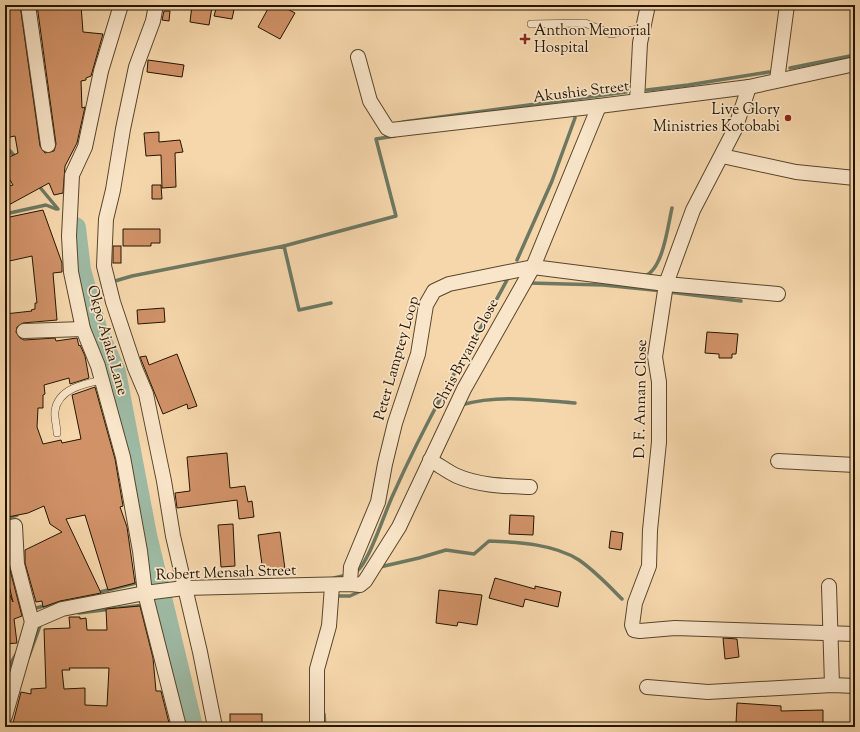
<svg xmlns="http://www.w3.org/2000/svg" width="860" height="732" font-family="'Sorts Mill Goudy',serif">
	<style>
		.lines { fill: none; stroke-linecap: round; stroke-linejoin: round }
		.stream { stroke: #6d7862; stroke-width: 3.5 }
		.river { stroke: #9ebaa4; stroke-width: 22 }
		.building { fill: #d19268; stroke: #241500; fill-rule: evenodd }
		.lane-casing { stroke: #58462b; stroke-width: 8 }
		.street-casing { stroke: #58462b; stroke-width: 16 }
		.lane { stroke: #f9e5c9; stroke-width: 7 }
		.street { stroke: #f9e5c9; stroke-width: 14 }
		.poi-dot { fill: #8f2418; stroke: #f9e5c9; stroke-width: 1.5 }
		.labels { text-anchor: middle; stroke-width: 3.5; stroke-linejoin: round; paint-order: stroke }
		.poi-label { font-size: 15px; fill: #241500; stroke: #f9e5c9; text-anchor: start }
		.street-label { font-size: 15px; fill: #241500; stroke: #f9e5c9 }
	</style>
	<rect width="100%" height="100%" fill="#f6d7ac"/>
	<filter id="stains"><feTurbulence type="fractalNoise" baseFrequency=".005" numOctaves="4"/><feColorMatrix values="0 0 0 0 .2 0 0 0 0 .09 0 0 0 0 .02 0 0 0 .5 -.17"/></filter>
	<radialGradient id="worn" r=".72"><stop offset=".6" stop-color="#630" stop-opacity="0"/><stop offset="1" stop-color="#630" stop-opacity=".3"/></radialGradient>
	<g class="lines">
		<g class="stream">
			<polyline points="790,68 855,55"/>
			<polyline points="647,90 688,85 769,72"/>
			<polyline points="403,122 626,92"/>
			<polyline points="5,145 16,158"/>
			<polyline points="38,185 58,209"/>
			<polyline points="5,214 46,205 56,209"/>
			<polyline points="284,246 396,216 376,139 395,136"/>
			<polyline points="517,260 552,181 575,118"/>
			<path d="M644,276C663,271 668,225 672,208"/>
			<polyline points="115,281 132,276 284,246 299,310 331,303"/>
			<polyline points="529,283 603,285 663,291"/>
			<polyline points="669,292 741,301"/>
			<path d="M461,405C498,394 537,400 575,403"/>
			<polyline points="5,519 17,515"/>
			<path d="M380,567L419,558L446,550L474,554L489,541C518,542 554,544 579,560C595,571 609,586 622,599"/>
			<polyline points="148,569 152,559"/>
			<path d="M355,572C367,568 385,512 392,497C408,461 426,425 445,390C466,352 489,315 509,276"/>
			<polyline points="334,578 347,575"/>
			<polyline points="335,596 350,596 365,589"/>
			<polyline points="32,609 140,582"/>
			<polyline points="79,613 144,605"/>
			<polyline points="29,656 41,623"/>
			<polyline points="5,689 8,668 18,651"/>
			<polyline points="324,714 325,727"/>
			<polyline points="7,727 11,717"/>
		</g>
		<polyline class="river" points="75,228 80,270 97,332 115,372 146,535 192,727"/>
	</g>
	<g class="building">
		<polygon points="5,5 20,5 40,146 45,153 54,151 56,144 37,5 81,5 83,32 103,34 91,76 86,78 86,80 81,81 82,108 85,107 77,143 65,166 63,193 54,195 49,183 5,207 5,187 13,185 7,175 5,159 18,153 15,136 5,138"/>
		<polygon points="192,5 212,7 209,25 190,22"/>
		<polygon points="217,5 235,5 232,19 214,16"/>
		<polygon points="270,5 280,5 295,13 280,39 258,27"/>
		<polygon points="164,11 170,11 169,21 162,20"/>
		<polygon points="148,60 184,65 182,77 147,72"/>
		<polygon points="159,132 159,142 180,140 183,152 175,153 176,187 162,188 161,155 146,156 144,133"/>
		<polygon points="152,185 161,185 162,199 152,199"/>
		<polygon points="43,210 62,263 62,272 53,273 57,320 23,323 17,327 16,332 20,338 24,340 55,338 56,341 77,338 79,346 80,345 85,356 89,378 70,384 69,378 44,385 45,394 43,395 43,408 38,408 37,427 43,444 61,440 62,443 81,439 72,395 95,387 115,459 123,506 120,507 127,527 135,583 108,590 85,515 66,519 101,593 60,601 43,607 42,601 36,602 25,563 25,550 62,532 50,524 44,506 28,513 8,517 7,514 5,514 5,314 32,311 31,310 35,309 35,303 37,303 32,256 5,262 5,218"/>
		<polygon points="123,229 160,229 160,243 151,243 151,246 123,246"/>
		<rect x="113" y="246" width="8" height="17"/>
		<polygon points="164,308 165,322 138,324 137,310"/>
		<polygon points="707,332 738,334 736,354 732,354 732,358 719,358 719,354 705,353"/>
		<polygon points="177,354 197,406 188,409 187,404 163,414 140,357 146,356 149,365"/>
		<polygon points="227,453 230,488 245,486 248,502 252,501 254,517 239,519 237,500 177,508 175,493 190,491 187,457"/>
		<polygon points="510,515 534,516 533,535 509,534"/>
		<polygon points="233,524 235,566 221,567 218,525"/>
		<polygon points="611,531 623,533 621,550 609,548"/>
		<polygon points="280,532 285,569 263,572 258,535"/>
		<polygon points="8,554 9,566 22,616 14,619 17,643 5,644 5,595 10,595 13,602 8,581 5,582 5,555"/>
		<polygon points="495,578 535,589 535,586 561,592 558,607 525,599 523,607 489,598"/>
		<polygon points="439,590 482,595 477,625 458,622 457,626 436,623"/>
		<path d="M140,606L153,658L156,691H161L170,727L141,725V727H12L21,692L31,694V689L46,688L44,629L70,628L69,617H80V619L86,618L87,630H107L106,609ZM69,668H109L107,706L85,705V688L64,689L62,670H70Z"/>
		<polygon points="723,638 737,639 739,657 725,659"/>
		<polygon points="737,703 781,706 781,711 823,710 823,727 736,724"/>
		<rect x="230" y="714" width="32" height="13"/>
	</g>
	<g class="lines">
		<g class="lane-casing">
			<g id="lane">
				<polyline points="531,24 585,23 611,34 644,28"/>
				<path d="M57,433C57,426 54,418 55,411C58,389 83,384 102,380"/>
			</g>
		</g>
		<g class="street-casing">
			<g id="street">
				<polyline points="28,5 48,145"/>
				<polyline points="121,5 101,71 85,147 72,175 69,236 71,272 83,329 98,366 123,457 140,551 145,593 179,727"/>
				<polyline points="156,5 153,21 136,67 123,129 113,190 106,219 104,266 113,302 135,368 146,394 164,481 173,536 200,652 215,727"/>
				<polyline points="358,57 370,101 387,128 391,130 599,106 749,87 855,64"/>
				<polyline points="777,80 787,5"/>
				<polyline points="749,87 735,129 693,210 666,284 655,357 659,382 659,442 650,530 649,566 635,603 632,625 634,630 640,631 675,628 855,634"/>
				<polyline points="637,101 640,43 648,5"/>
				<polyline points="722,156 796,172 855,178"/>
				<polyline points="24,331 83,329"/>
				<path d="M430,460C439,465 448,472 457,476C480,486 506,486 530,487"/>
				<polyline points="778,461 855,465"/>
				<polyline points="5,528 15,526 17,564 32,622"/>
				<polyline points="350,584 351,567 378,502 385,464 395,423 418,354 426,305 434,291 449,284 533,267 666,284 778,294"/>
				<polyline points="829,586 832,685"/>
				<polyline points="647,687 708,692 832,685 855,686"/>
				<polyline points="5,716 32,622 62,609 145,593 184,588 350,584 360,585 365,581 399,527 464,389 533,267 599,106"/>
				<polyline points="317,727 317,669 329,626 332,586"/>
			</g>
		</g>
		<use href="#lane" class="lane"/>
		<use href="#street" class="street"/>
	</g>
	<g class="poi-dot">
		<path d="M523 33h4v4h4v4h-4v4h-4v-4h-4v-4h4z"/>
		<circle cx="788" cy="118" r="4"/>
	</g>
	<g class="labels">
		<g class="poi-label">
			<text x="534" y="35">Anthon Memorial<tspan x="534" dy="17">Hospital</tspan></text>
			<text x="780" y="114" text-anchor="end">Live Glory<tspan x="780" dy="17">Ministries Kotobabi</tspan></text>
		</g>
		<g class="street-label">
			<text transform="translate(581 91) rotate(-7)" y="5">Akushie Street</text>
			<text transform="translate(108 340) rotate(74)" y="5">Okpo Ajaka Lane</text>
			<text transform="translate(465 354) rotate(-62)" y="5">Chris Bryant Close</text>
			<text transform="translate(396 358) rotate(-74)" y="5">Peter Lamptey Loop</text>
			<text transform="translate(640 399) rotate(-89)" y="5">D. F. Annan Close</text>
			<text transform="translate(226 572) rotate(-2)" y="5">Robert Mensah Street</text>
		</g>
	</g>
	<rect width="860" height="732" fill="none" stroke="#f6d7ac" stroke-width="20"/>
	<rect x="6" y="6" width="848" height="720" fill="none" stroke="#241500" stroke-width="2"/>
	<rect x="10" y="10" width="840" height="712" fill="none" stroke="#241500"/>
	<rect width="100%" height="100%" filter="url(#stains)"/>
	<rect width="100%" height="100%" fill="url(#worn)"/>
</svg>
